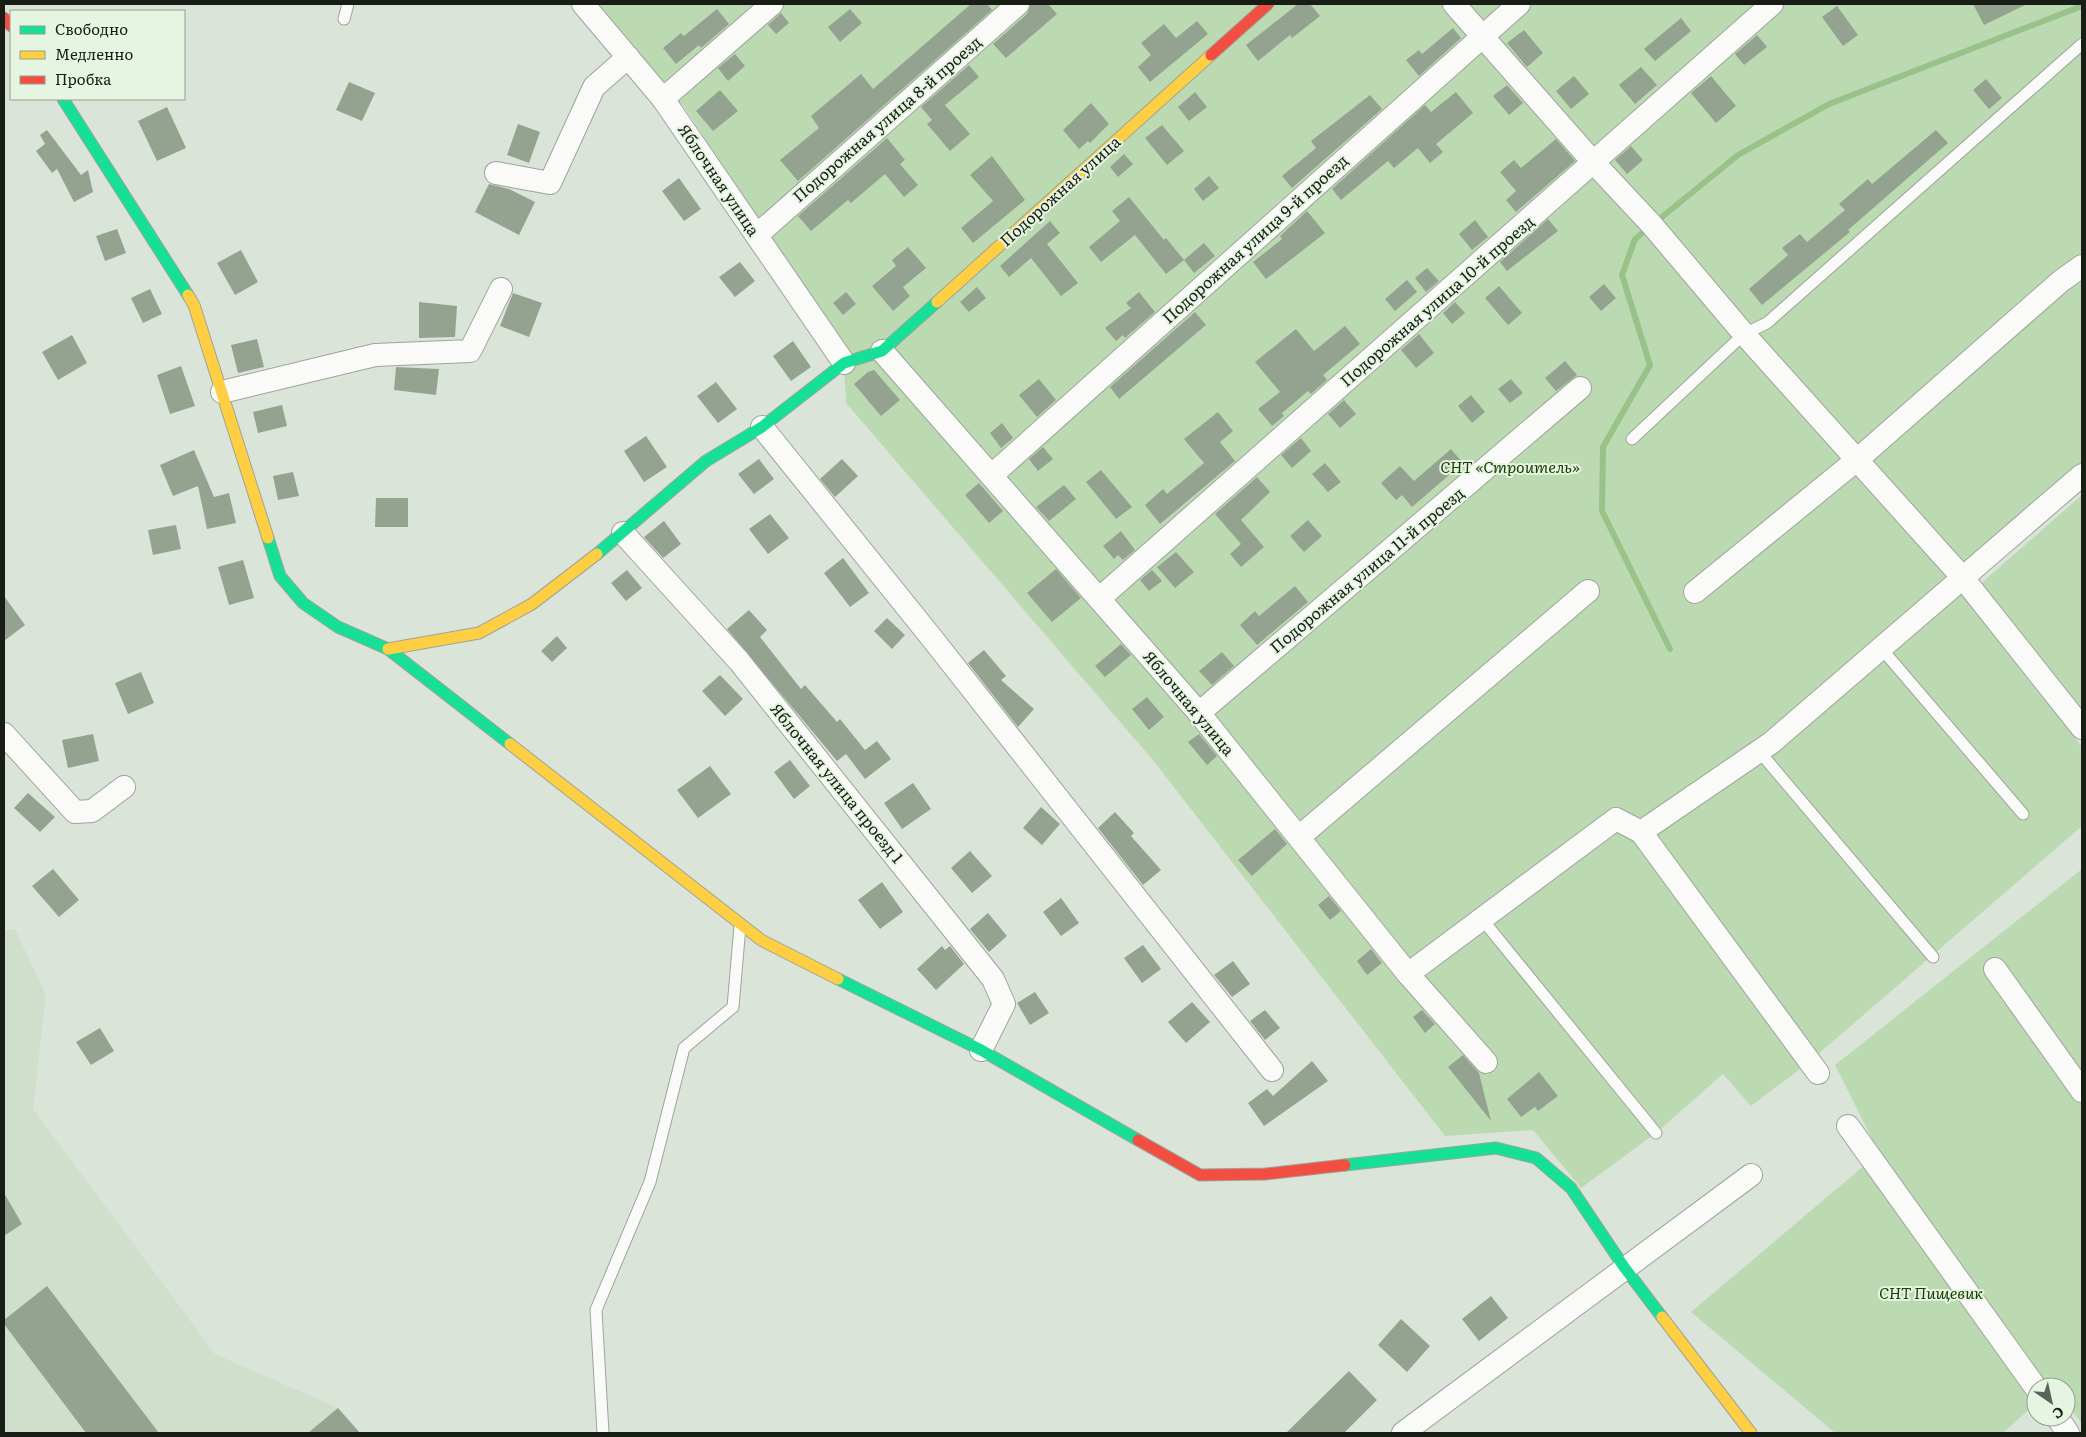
<svg xmlns="http://www.w3.org/2000/svg" width="2086" height="1437" font-family="Literata,serif">
	<style>
		.built { fill: #d0dfcc }
		.green { fill: #bcdab2 }
		.lines { fill: none; stroke-linecap: round; stroke-linejoin: round }
		.stream { stroke: #98c288; stroke-width: 6 }
		.building { fill: #94a38f }
		.lane-casing { stroke: #9da49b; stroke-width: 13 }
		.street-casing { stroke: #9da49b; stroke-width: 24 }
		.fast-casing { stroke: #9da49b; stroke-width: 13 }
		.slow-casing { stroke: #9da49b; stroke-width: 13 }
		.jam-casing { stroke: #9da49b; stroke-width: 13 }
		.lane { stroke: #fafbf9; stroke-width: 11 }
		.street { stroke: #fafbf9; stroke-width: 22 }
		.fast { stroke: #16e098; stroke-width: 11 }
		.slow { stroke: #ffcf43; stroke-width: 11 }
		.jam { stroke: #f24e42; stroke-width: 11 }
		.labels { text-anchor: middle; stroke-width: 4; stroke-linejoin: round; paint-order: stroke }
		.street-label { font-size: 16px; fill: #181d16; stroke: #e6f5e1 }
		.park-label { font-size: 16px; font-style: italic; fill: #193d06; stroke: #e6f5e1 }
	</style>
	<rect width="100%" height="100%" fill="#dbe4d9"/>
	<polygon class="built" points="15,929 46,995 33,1109 215,1354 338,1408 360,1433 4,1433 4,930"/>
	<g class="green">
		<polygon points="592,4 2082,4 2082,467 1958,582 2082,747 2082,826 1808,1063 1751,1106 1723,1074 1656,1133 1581,1188 1533,1130 1445,1136 1152,759 846,403 843,349 685,108"/>
		<polygon points="2082,495 2082,715 1971,592"/>
		<polygon points="2082,869 2082,1424 2066,1402 2066,1387 2036,1387 2036,1403 2003,1433 1835,1433 1691,1312 1879,1153 1835,1065"/>
	</g>
	<g class="lines">
		<polyline class="stream" points="1670,649 1602,511 1603,447 1650,365 1622,275 1635,239 1738,155 1829,104 2082,6"/>
	</g>
	<g class="building">
		<polygon points="971,4 987,4 992,10 798,181 780,160 819,128 811,116 861,74 873,89"/>
		<polygon points="1031,4 1048,4 1057,14 1006,58 993,44 1027,14"/>
		<polygon points="1298,4 1310,4 1320,16 1292,38 1290,35 1258,61 1246,45"/>
		<polygon points="1973,4 2027,4 1984,25"/>
		<polygon points="1837,6 1858,35 1843,46 1822,17"/>
		<polygon points="717,9 729,24 701,48 699,45 676,64 663,48 681,33 684,36"/>
		<polygon points="850,9 862,23 840,42 828,27"/>
		<polygon points="781,13 789,23 776,34 768,25"/>
		<polygon points="1681,18 1691,31 1655,61 1644,49"/>
		<polygon points="1197,21 1208,34 1150,82 1138,67 1151,55 1141,43 1164,24 1176,38"/>
		<polygon points="1453,28 1461,38 1419,76 1406,60 1419,50 1422,54"/>
		<polygon points="1524,30 1543,53 1527,67 1507,43"/>
		<polygon points="1757,35 1767,47 1744,65 1735,54"/>
		<polygon points="735,54 745,66 728,81 718,68"/>
		<polygon points="969,65 979,77 945,105 970,134 950,151 927,124 932,120 921,107"/>
		<polygon points="1641,67 1657,85 1635,104 1619,85"/>
		<polygon points="1574,76 1589,94 1571,109 1556,91"/>
		<polygon points="1711,76 1736,106 1716,123 1691,93"/>
		<polygon points="1986,79 2002,98 1989,109 1973,90"/>
		<polygon points="349,82 375,93 362,121 336,110"/>
		<polygon points="1507,85 1523,103 1509,115 1493,96"/>
		<polygon points="720,90 738,111 713,131 696,111"/>
		<polygon points="1195,92 1207,107 1189,121 1178,107"/>
		<polygon points="1456,92 1473,113 1436,144 1443,152 1430,163 1418,148 1394,168 1388,161 1341,200 1332,189 1425,105 1431,112"/>
		<polygon points="1370,95 1382,109 1292,188 1282,176 1316,148 1311,141"/>
		<polygon points="1091,103 1109,124 1090,143 1088,141 1079,149 1063,130"/>
		<polygon points="167,107 186,148 157,161 138,121"/>
		<polygon points="518,124 540,132 529,163 507,155"/>
		<polygon points="1162,125 1184,151 1167,165 1145,138"/>
		<polygon points="47,130 81,175 88,170 93,192 74,202 57,169 52,173 36,151 45,144 40,135"/>
		<polygon points="1936,130 1948,143 1848,230 1850,232 1762,305 1749,289 1788,255 1782,248 1800,234 1807,242 1845,210 1839,204 1868,179 1872,184"/>
		<polygon points="887,138 905,160 900,164 918,185 904,197 885,174 851,203 848,200 811,231 798,216"/>
		<polygon points="1556,139 1575,161 1516,212 1506,200 1516,191 1500,172 1514,160 1521,168"/>
		<polygon points="1631,146 1643,160 1627,174 1615,160"/>
		<polygon points="1124,154 1133,164 1118,177 1110,167"/>
		<polygon points="992,156 1025,200 973,243 961,228 993,201 970,175"/>
		<polygon points="1209,176 1219,188 1203,201 1194,189"/>
		<polygon points="679,178 701,209 684,221 662,191"/>
		<polygon points="489,184 509,189 535,202 519,235 475,212"/>
		<polygon points="1129,197 1164,240 1166,238 1184,260 1166,274 1135,235 1101,262 1089,247 1120,221 1112,211"/>
		<polygon points="1307,211 1325,233 1266,279 1253,262 1282,239 1280,236"/>
		<polygon points="1548,219 1558,231 1507,271 1500,262"/>
		<polygon points="1475,220 1488,237 1472,250 1459,234"/>
		<polygon points="1050,221 1060,233 1047,244 1078,283 1061,296 1031,258 1009,277 1000,266"/>
		<polygon points="117,229 126,253 105,261 96,236"/>
		<polygon points="1204,243 1215,256 1194,273 1184,260"/>
		<polygon points="908,247 926,268 903,287 910,296 893,311 872,286 896,266 892,260"/>
		<polygon points="241,250 258,282 235,295 217,263"/>
		<polygon points="740,262 755,281 735,297 719,277"/>
		<polygon points="1427,268 1439,281 1426,292 1415,278"/>
		<polygon points="1407,280 1417,292 1395,311 1385,299"/>
		<polygon points="1604,284 1616,298 1601,311 1589,297"/>
		<polygon points="1499,286 1522,313 1508,325 1485,298"/>
		<polygon points="977,287 986,298 969,312 960,302"/>
		<polygon points="150,289 162,314 143,323 131,298"/>
		<polygon points="846,292 856,304 843,315 833,303"/>
		<polygon points="1139,292 1155,312 1125,338 1123,335 1116,341 1105,328 1131,308 1126,303"/>
		<polygon points="513,293 542,303 529,337 500,326"/>
		<polygon points="419,302 457,306 455,337 419,338"/>
		<polygon points="1455,302 1465,313 1452,324 1443,313"/>
		<polygon points="1195,312 1206,325 1119,399 1110,387"/>
		<polygon points="1345,326 1360,344 1323,375 1327,380 1311,394 1308,391 1282,413 1284,416 1272,426 1258,409 1280,392 1255,362 1296,329 1314,351"/>
		<polygon points="1419,334 1434,353 1416,368 1401,350"/>
		<polygon points="72,335 87,363 58,380 42,352"/>
		<polygon points="257,339 264,367 238,373 231,345"/>
		<polygon points="793,341 811,367 791,381 773,356"/>
		<polygon points="1565,361 1577,375 1556,391 1545,378"/>
		<polygon points="181,366 195,406 170,414 157,375"/>
		<polygon points="396,367 439,369 436,395 394,390"/>
		<polygon points="874,370 900,400 881,416 854,384 868,372"/>
		<polygon points="1039,379 1056,400 1037,417 1019,395"/>
		<polygon points="1511,379 1523,393 1510,403 1498,389"/>
		<polygon points="716,382 737,409 718,423 697,396"/>
		<polygon points="1471,395 1485,412 1472,423 1458,406"/>
		<polygon points="1344,400 1356,414 1340,428 1328,414"/>
		<polygon points="282,405 287,426 258,433 253,412"/>
		<polygon points="1218,412 1233,431 1220,442 1235,461 1160,524 1145,505 1163,489 1167,494 1204,463 1184,439"/>
		<polygon points="1002,423 1013,438 1001,448 990,433"/>
		<polygon points="646,436 667,467 644,482 624,451"/>
		<polygon points="1301,438 1311,451 1292,468 1281,455"/>
		<polygon points="1043,447 1053,459 1038,471 1029,459"/>
		<polygon points="1451,449 1463,463 1412,507 1402,495 1396,500 1381,483 1400,466 1414,481"/>
		<polygon points="194,450 214,497 229,493 236,523 207,529 198,486 173,496 160,465"/>
		<polygon points="759,459 774,479 754,494 738,474"/>
		<polygon points="842,459 858,476 835,497 820,479"/>
		<polygon points="1325,463 1341,482 1328,492 1312,474"/>
		<polygon points="1101,470 1132,507 1116,519 1086,482"/>
		<polygon points="293,472 299,496 278,500 273,476"/>
		<polygon points="1257,477 1270,492 1241,520 1264,547 1241,567 1230,554 1241,544 1215,514"/>
		<polygon points="979,483 1003,511 989,523 965,495"/>
		<polygon points="1064,485 1076,499 1049,521 1036,507"/>
		<polygon points="376,498 408,498 408,527 375,527"/>
		<polygon points="770,514 789,538 768,554 749,529"/>
		<polygon points="1308,520 1322,536 1304,552 1290,536"/>
		<polygon points="664,521 681,544 663,558 644,537"/>
		<polygon points="176,525 181,549 153,555 148,530"/>
		<polygon points="1121,531 1135,550 1123,560 1118,555 1114,559 1103,546"/>
		<polygon points="1176,552 1194,572 1175,588 1157,567"/>
		<polygon points="843,558 869,593 850,607 824,573"/>
		<polygon points="243,560 254,598 229,605 218,567"/>
		<polygon points="1056,569 1081,598 1052,622 1027,593"/>
		<polygon points="627,570 642,588 626,601 611,583"/>
		<polygon points="1152,570 1162,581 1149,591 1140,580"/>
		<polygon points="1295,586 1308,602 1257,645 1240,625 1255,611 1259,616"/>
		<polygon points="4,596 25,625 4,641"/>
		<polygon points="749,610 767,630 760,637 801,689 805,685 837,722 840,719 865,750 877,741 891,759 865,779 846,754 837,761 727,629"/>
		<polygon points="887,618 905,635 892,649 874,631"/>
		<polygon points="557,636 567,648 552,662 541,651"/>
		<polygon points="1121,644 1131,655 1105,677 1095,666"/>
		<polygon points="984,650 1006,676 1001,680 1034,709 1018,727 968,663"/>
		<polygon points="1222,652 1234,666 1212,685 1199,671"/>
		<polygon points="141,672 154,703 128,714 115,683"/>
		<polygon points="720,675 743,699 725,716 702,691"/>
		<polygon points="1147,697 1164,717 1149,730 1132,709"/>
		<polygon points="93,734 99,761 68,768 62,740"/>
		<polygon points="1199,734 1217,756 1207,765 1188,742"/>
		<polygon points="790,760 810,786 794,799 774,772"/>
		<polygon points="710,766 731,794 698,818 677,790"/>
		<polygon points="913,783 931,809 902,829 884,803"/>
		<polygon points="28,793 55,817 40,832 14,808"/>
		<polygon points="1041,807 1060,824 1042,845 1023,828"/>
		<polygon points="1115,812 1134,833 1131,836 1161,870 1143,885 1098,828"/>
		<polygon points="1275,829 1287,844 1252,876 1238,860"/>
		<polygon points="970,851 992,876 972,893 951,868"/>
		<polygon points="53,869 79,900 59,917 32,886"/>
		<polygon points="882,882 903,912 880,929 858,900"/>
		<polygon points="1329,896 1341,911 1330,920 1318,905"/>
		<polygon points="1061,898 1079,923 1061,936 1043,912"/>
		<polygon points="988,913 1007,936 989,952 970,929"/>
		<polygon points="1143,945 1161,969 1142,983 1124,958"/>
		<polygon points="942,946 945,950 950,946 964,964 936,990 917,969"/>
		<polygon points="1371,949 1382,963 1367,975 1357,961"/>
		<polygon points="1233,961 1250,984 1232,997 1214,975"/>
		<polygon points="1035,992 1049,1013 1030,1025 1017,1003"/>
		<polygon points="1192,1002 1210,1022 1186,1043 1168,1022"/>
		<polygon points="1265,1010 1280,1028 1265,1040 1250,1021"/>
		<polygon points="1422,1010 1435,1024 1425,1033 1413,1017"/>
		<polygon points="100,1028 114,1051 91,1065 76,1042"/>
		<polygon points="1463,1055 1479,1073 1491,1121 1448,1067"/>
		<polygon points="1312,1061 1328,1081 1264,1126 1248,1103 1267,1089 1273,1096"/>
		<polygon points="1539,1072 1558,1096 1538,1111 1535,1107 1521,1117 1507,1099"/>
		<polygon points="4,1193 22,1224 4,1236"/>
		<polygon points="47,1286 159,1433 86,1433 4,1324 4,1320"/>
		<polygon points="1491,1296 1508,1318 1479,1341 1462,1319"/>
		<polygon points="1401,1319 1430,1346 1407,1372 1378,1345"/>
		<polygon points="1349,1371 1377,1400 1344,1433 1286,1433"/>
		<polygon points="338,1408 360,1433 308,1433"/>
	</g>
	<g class="lines">
		<g class="lane-casing">
			<g id="lane">
				<polyline points="344,19 348,4"/>
				<polyline points="1632,439 1744,334 1767,323 2082,44"/>
				<polyline points="1881,648 2023,814"/>
				<polyline points="1759,751 1933,957"/>
				<polyline points="1482,919 1656,1133"/>
				<polyline points="603,1433 596,1310 650,1182 684,1048 733,1007 740,926"/>
			</g>
		</g>
		<g class="street-casing">
			<g id="street">
				<polyline points="583,4 663,99 844,363"/>
				<polyline points="1454,4 1594,163 1652,225 1744,334 1963,578 2082,728"/>
				<polyline points="663,99 772,4"/>
				<polyline points="496,173 550,183 594,87 628,57"/>
				<polyline points="757,235 1018,4"/>
				<polyline points="882,351 1199,713 1408,974 1486,1062"/>
				<polyline points="222,392 375,355 470,351 501,289"/>
				<polyline points="762,427 931,637 1272,1070"/>
				<polyline points="992,475 1519,4"/>
				<polyline points="623,533 739,661 993,979 1004,1004 981,1050"/>
				<polyline points="1695,592 1858,459 2061,281 2082,266"/>
				<polyline points="1100,598 1772,4"/>
				<polyline points="1199,713 1580,388"/>
				<polyline points="4,734 75,812 92,811 124,787"/>
				<polyline points="1641,832 1818,1073"/>
				<polyline points="1299,837 1588,591"/>
				<polyline points="1995,969 2082,1091"/>
				<polyline points="1408,974 1616,819 1641,832 1771,743 2082,475"/>
				<polyline points="1848,1126 2036,1388"/>
				<polyline points="2057,1417 2068,1433"/>
				<polyline points="1403,1433 1751,1175"/>
			</g>
		</g>
		<g class="fast-casing">
			<g id="fast">
				<polyline points="63,99 188,295"/>
				<polyline points="268,538 280,576 303,603 338,627 388,649 510,744"/>
				<polyline points="597,554 706,461 762,427 844,363 882,351 937,302"/>
				<polyline points="838,979 981,1050 1138,1140"/>
				<polyline points="1345,1165 1496,1148 1536,1158 1571,1188 1624,1267 1662,1317"/>
			</g>
		</g>
		<g class="slow-casing">
			<g id="slow">
				<polyline points="188,295 194,305 268,538"/>
				<polyline points="937,302 1211,55"/>
				<polyline points="388,649 479,633 532,604 597,554"/>
				<polyline points="510,744 761,940 838,979"/>
				<polyline points="1662,1317 1751,1433"/>
			</g>
		</g>
		<g class="jam-casing">
			<g id="jam">
				<polyline points="4,18 11,26"/>
				<polyline points="1211,55 1268,4"/>
				<polyline points="1138,1140 1200,1175 1265,1174 1345,1165"/>
			</g>
		</g>
		<use href="#lane" class="lane"/>
		<use href="#street" class="street"/>
		<use href="#fast" class="fast"/>
		<use href="#slow" class="slow"/>
		<use href="#jam" class="jam"/>
	</g>
	<g class="labels">
		<g class="street-label">
			<text transform="translate(887 119) rotate(-41)" y="6">Подорожная улица 8-й проезд</text>
			<text transform="translate(719 180) rotate(56)" y="6">Яблочная улица</text>
			<text transform="translate(1060 191) rotate(-42)" y="6">Подорожная улица</text>
			<text transform="translate(1255 239) rotate(-42)" y="6">Подорожная улица 9-й проезд</text>
			<text transform="translate(1437 301) rotate(-41)" y="6">Подорожная улица 10-й проезд</text>
			<text transform="translate(1367 570) rotate(-40)" y="6">Подорожная улица 11-й проезд</text>
			<text transform="translate(1189 703) rotate(50)" y="6">Яблочная улица</text>
			<text transform="translate(837 783) rotate(51)" y="6">Яблочная улица проезд 1</text>
		</g>
		<g class="park-label">
			<text x="1510" y="473">СНТ «Строитель»</text>
			<text x="1931" y="1299">СНТ Пищевик</text>
		</g>
	</g>
	<rect width="2086" height="1437" fill="none" stroke="#181d16" stroke-width="10"/>
	<rect x="10" y="10" width="175" height="90" fill="#e6f5e1" stroke="#949f90"/>
	<rect x="20" y="26" width="25" height="8" fill="#16e098" stroke="#949f90"/>
	<text x="55" y="35" font-size="15" fill="#181d16">Свободно</text>
	<rect x="20" y="51" width="25" height="8" fill="#ffcf43" stroke="#949f90"/>
	<text x="55" y="60" font-size="15" fill="#181d16">Медленно</text>
	<rect x="20" y="76" width="25" height="8" fill="#f24e42" stroke="#949f90"/>
	<text x="55" y="85" font-size="15" fill="#181d16">Пробка</text>
	<g transform="translate(2051 1402) rotate(146)"><circle r="24" fill="#e6f5e1" stroke="#949f90"/>
	<path d="M0-4L9 19L0 12L-9 19Z" fill="#5c635a"/>
	<text y="-8" font-size="14" font-weight="bold" text-anchor="middle" fill="#181d16">С</text>
	</g>
</svg>
